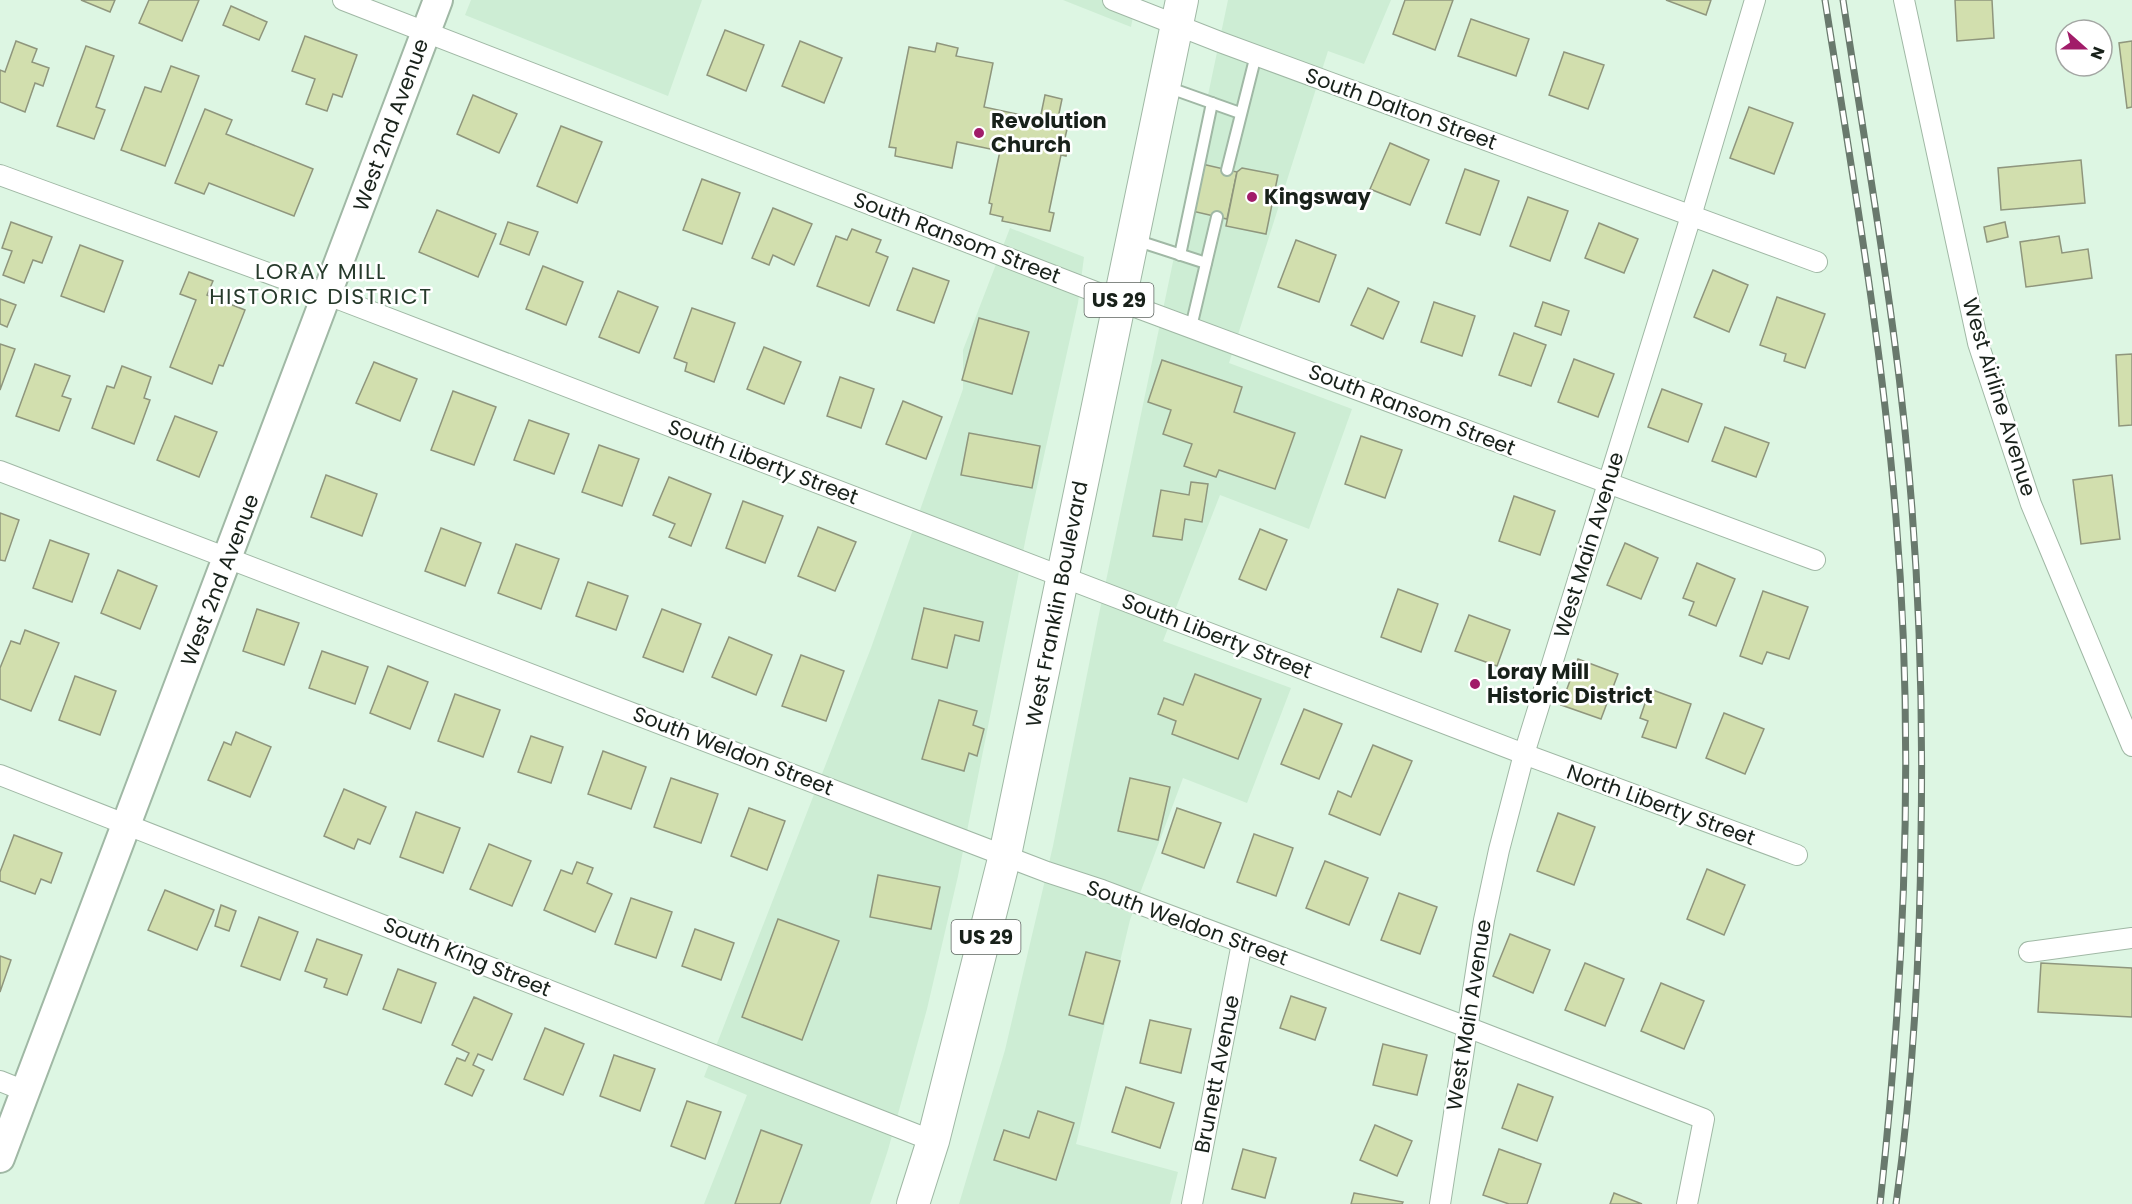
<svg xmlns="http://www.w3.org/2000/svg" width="2132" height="1204" font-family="Poppins,sans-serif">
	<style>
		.built { fill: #cdedd4 }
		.building { fill: #d2dfae; stroke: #8f967d; stroke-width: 1.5 }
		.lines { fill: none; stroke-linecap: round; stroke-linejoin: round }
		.lane-casing { stroke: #a0b8a5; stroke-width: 14 }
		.street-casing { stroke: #a0b8a5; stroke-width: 22 }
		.secondary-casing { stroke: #a0b8a5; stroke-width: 32 }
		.primary-casing { stroke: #a0b8a5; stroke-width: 34 }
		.lane { stroke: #fff; stroke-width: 10 }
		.street { stroke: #fff; stroke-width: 20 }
		.secondary { stroke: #fff; stroke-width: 28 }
		.primary { stroke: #fff; stroke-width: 32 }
		.rail-casing { stroke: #69796d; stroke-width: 7 }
		.rail { stroke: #fff; stroke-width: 4.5; stroke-dasharray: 14; stroke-linecap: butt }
		.poi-dot { fill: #a11c69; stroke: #fff; stroke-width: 2 }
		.labels { text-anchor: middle; stroke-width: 5; stroke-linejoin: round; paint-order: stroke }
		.shield { fill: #fff; stroke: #5d645f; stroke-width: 1.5 }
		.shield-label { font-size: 20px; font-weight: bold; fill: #18211a }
		.street-label { font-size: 21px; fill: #18211a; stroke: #fff }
		.poi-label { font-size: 21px; font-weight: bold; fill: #18211a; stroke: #fff; text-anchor: start }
		.neighbourhood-label { font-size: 22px; letter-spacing: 1.5px; fill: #263a2b; stroke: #fff }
	</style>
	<rect width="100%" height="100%" fill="#ddf6e3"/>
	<g class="built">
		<polygon points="471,0 702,0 668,96 465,15"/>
		<polygon points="1063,0 1136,0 1131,27"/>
		<polygon points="1228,0 1391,0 1364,64 1328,51 1229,363 1352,409 1309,529 1220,495 1163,641 1291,688 1247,803 1183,778 1130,920 1076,1144 1178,1172 1170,1204 959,1204 1005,1050 1053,846 1098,619"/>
		<polygon points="1010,228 1084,257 1078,303 1027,532 958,876 927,1009 888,1150 870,1204 704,1204 747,1095 704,1077 871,648 963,389 963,350"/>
	</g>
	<g class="building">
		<polygon points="81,0 115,0 110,12"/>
		<polygon points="149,0 199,0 182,41 139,23"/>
		<polygon points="1405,0 1453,0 1435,50 1393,34"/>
		<polygon points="1666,0 1711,0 1706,15"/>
		<polygon points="1955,0 1992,0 1994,38 1957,41"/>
		<polygon points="231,6 267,22 259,40 223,25"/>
		<polygon points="1471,19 1529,39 1516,76 1458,56"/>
		<polygon points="725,30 764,45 746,91 707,75"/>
		<polygon points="305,36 357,55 342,97 333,94 327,111 306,104 315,79 292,71"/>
		<polygon points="16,41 37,49 32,62 49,68 43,86 35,83 25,112 0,102 0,70 5,72"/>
		<polygon points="800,41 842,58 824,103 782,86"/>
		<polygon points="2132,41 2132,107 2127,108 2119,43"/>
		<polygon points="937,43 958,48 956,56 993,63 984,107 1040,119 1045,95 1062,99 1057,123 1068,125 1064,142 1069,142 1066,156 1061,155 1049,212 1054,213 1050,231 1002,221 1003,217 990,214 992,204 989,203 1000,151 957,142 952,168 895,156 896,148 889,147 909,47 935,52"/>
		<polygon points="86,46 114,56 96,107 105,110 94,139 57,126"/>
		<polygon points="1564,52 1604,65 1588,109 1549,95"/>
		<polygon points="171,66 199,76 165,166 121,150 145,87 161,92"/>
		<polygon points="473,95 517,114 499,153 457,134"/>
		<polygon points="1749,107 1793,123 1774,174 1730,158"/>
		<polygon points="205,109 232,120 226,134 313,169 294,216 209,183 204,194 175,183"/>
		<polygon points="561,126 602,142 577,203 537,186"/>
		<polygon points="1390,143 1429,160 1410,205 1370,189"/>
		<polygon points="2081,160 2085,203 2001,210 1998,168"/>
		<polygon points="1202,164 1237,172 1227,219 1192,211"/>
		<polygon points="1242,168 1278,175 1266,234 1226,226 1237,172"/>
		<polygon points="1465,169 1499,181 1480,235 1446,223"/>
		<polygon points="702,179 740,193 722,244 683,230"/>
		<polygon points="1528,197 1568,211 1550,261 1510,246"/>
		<polygon points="773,208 812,224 794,265 773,255 769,265 752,258"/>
		<polygon points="437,210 496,234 478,277 419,252"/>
		<polygon points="11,222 52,237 42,263 33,260 24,283 3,275 12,251 2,248"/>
		<polygon points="508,222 538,232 529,255 500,244"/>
		<polygon points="2005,222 2008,237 1987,242 1984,227"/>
		<polygon points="1599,223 1638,239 1624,273 1585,258"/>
		<polygon points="852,229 881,240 876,252 888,257 869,306 817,286 836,236 847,240"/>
		<polygon points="2059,236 2062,253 2088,249 2092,278 2026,287 2020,242"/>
		<polygon points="1296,240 1336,255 1319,302 1278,287"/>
		<polygon points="80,245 123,261 104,312 61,296"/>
		<polygon points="543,266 583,282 566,325 526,309"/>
		<polygon points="913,268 949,281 934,323 897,310"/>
		<polygon points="1713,270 1748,285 1729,332 1694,317"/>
		<polygon points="189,272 213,281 207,295 245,310 223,366 219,365 212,384 170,367 196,300 180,294"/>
		<polygon points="1368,288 1399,302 1383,339 1351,325"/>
		<polygon points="618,291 658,307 639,353 599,337"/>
		<polygon points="1777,297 1825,314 1805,368 1784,361 1786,354 1760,345"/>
		<polygon points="0,299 16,305 7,327 0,324"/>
		<polygon points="1434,302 1475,316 1462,356 1421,342"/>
		<polygon points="1543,302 1569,311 1561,335 1535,326"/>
		<polygon points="692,308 735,323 714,382 685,371 687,363 674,358"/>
		<polygon points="979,318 1029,332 1012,394 962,380"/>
		<polygon points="1514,333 1546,345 1531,386 1499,375"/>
		<polygon points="0,344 15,349 0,390"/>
		<polygon points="764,347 801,362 784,404 747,389"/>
		<polygon points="2132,354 2132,425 2119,426 2116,355"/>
		<polygon points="1574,359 1614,374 1598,417 1558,402"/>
		<polygon points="1162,360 1242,387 1234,412 1295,433 1275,489 1219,470 1216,477 1184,466 1192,444 1163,434 1171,410 1148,402"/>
		<polygon points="374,362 417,379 400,421 356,403"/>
		<polygon points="35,364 70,376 62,396 71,399 59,431 16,416"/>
		<polygon points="122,366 151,377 144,398 150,400 134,444 92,428 107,386 114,388"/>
		<polygon points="840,377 874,389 861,428 827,416"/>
		<polygon points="1662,389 1702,404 1688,442 1648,427"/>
		<polygon points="453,391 496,407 474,465 431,450"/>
		<polygon points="903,401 942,417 926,459 886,444"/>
		<polygon points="175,416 217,432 199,477 157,460"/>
		<polygon points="529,420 569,434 554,474 514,460"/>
		<polygon points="1725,427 1769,443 1756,477 1712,461"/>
		<polygon points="969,433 1040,446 1032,488 961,475"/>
		<polygon points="1361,436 1402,450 1385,498 1345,484"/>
		<polygon points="599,445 639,459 622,506 582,492"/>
		<polygon points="326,475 377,494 362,536 311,517"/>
		<polygon points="2112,475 2120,539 2081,544 2073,480"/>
		<polygon points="669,477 711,494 691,546 669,537 675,524 653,515"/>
		<polygon points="1191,482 1208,484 1202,522 1185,519 1182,540 1153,536 1161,490 1189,495"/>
		<polygon points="1514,496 1555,511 1540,555 1499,541"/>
		<polygon points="743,501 783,516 765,563 726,548"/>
		<polygon points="0,513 19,520 5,561 0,560"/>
		<polygon points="818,527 856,542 835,591 798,576"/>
		<polygon points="441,528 481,543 465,586 425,571"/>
		<polygon points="1260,529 1287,540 1266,590 1239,579"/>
		<polygon points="50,540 89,554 72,602 33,588"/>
		<polygon points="1625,543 1658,558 1641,599 1607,585"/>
		<polygon points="516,544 559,559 541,609 498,593"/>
		<polygon points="1697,563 1735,579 1716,626 1689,615 1694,602 1683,598"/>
		<polygon points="118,570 157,586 140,629 101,613"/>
		<polygon points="588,582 628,596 616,630 576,616"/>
		<polygon points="1398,589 1438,604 1421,652 1381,637"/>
		<polygon points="1763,591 1808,607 1789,659 1767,652 1762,664 1740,656"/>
		<polygon points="924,608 983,622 979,641 955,635 947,668 912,659"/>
		<polygon points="257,609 299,623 284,665 243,651"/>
		<polygon points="662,609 701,624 683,672 643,657"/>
		<polygon points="1469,615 1510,630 1497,666 1455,651"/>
		<polygon points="25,630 59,643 31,711 0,699 0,668 11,641 20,644"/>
		<polygon points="729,637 772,655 756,695 712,677"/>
		<polygon points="322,651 368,667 355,704 309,688"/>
		<polygon points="801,655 844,671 826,721 782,706"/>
		<polygon points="1578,659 1618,674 1601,719 1561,705"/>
		<polygon points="388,666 428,682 410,729 370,713"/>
		<polygon points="1195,674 1261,699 1238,759 1172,734 1176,721 1158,714 1164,698 1183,705"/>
		<polygon points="75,676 116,691 100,735 59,720"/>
		<polygon points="1650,689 1691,704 1676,748 1642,737 1648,721 1640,718"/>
		<polygon points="455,694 500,710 483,757 438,741"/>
		<polygon points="939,700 977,711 973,725 984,729 977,756 969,753 964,771 922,759"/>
		<polygon points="1304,709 1342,724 1319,779 1281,764"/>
		<polygon points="1724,713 1764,729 1745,774 1706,758"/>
		<polygon points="236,732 271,747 250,797 208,780 224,742 231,745"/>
		<polygon points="531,736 563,747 551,783 518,772"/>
		<polygon points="1373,745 1412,761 1380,835 1329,814 1338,791 1351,797"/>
		<polygon points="603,751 646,767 631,809 588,794"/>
		<polygon points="671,778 718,794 701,843 654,827"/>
		<polygon points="1130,778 1170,787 1158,840 1118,831"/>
		<polygon points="344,789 386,807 370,844 358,839 354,849 324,836"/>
		<polygon points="749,808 785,821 767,870 731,856"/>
		<polygon points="1177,808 1221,823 1204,868 1162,853"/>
		<polygon points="416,812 460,828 443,873 400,857"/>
		<polygon points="1558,813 1595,827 1574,885 1537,871"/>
		<polygon points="1254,834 1293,848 1276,896 1237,882"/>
		<polygon points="14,835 62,853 51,883 41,879 35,894 0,881 0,872"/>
		<polygon points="489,844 531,861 512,906 470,889"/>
		<polygon points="1325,861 1368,878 1349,925 1306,908"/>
		<polygon points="577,862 593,868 587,883 612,894 595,932 544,910 561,870 572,874"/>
		<polygon points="1707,869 1745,885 1724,935 1687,919"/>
		<polygon points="878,875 940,887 931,929 870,917"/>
		<polygon points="165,890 214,910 197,950 148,930"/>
		<polygon points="1399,893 1437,907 1420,954 1381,940"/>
		<polygon points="631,898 672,912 656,958 615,944"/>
		<polygon points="221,905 236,911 229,931 215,926"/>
		<polygon points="259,917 298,932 280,980 241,966"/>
		<polygon points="778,919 839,941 802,1040 742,1017"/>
		<polygon points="695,929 734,943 721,980 682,966"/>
		<polygon points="1510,934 1550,950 1533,993 1493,976"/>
		<polygon points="317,939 362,955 347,995 324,987 327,979 305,971"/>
		<polygon points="1086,952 1120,961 1103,1024 1069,1015"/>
		<polygon points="0,956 11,960 0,992"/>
		<polygon points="1585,963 1624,979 1605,1026 1565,1010"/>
		<polygon points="2041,963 2132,968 2132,1017 2038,1012"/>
		<polygon points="398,969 436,983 421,1023 383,1009"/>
		<polygon points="1661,983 1704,1001 1684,1049 1641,1031"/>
		<polygon points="1291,996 1326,1008 1315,1040 1280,1028"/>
		<polygon points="474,997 512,1014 492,1060 478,1054 473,1065 484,1070 472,1096 445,1084 457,1058 465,1061 469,1053 452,1045"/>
		<polygon points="1150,1020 1191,1029 1181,1073 1140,1063"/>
		<polygon points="545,1028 584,1044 563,1095 524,1079"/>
		<polygon points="1383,1044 1427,1055 1417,1095 1373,1085"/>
		<polygon points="614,1055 655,1069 640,1111 600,1096"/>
		<polygon points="1518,1084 1553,1097 1537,1141 1502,1128"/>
		<polygon points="1126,1087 1174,1103 1160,1148 1112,1132"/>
		<polygon points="687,1101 721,1112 705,1159 671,1146"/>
		<polygon points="1038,1111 1074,1123 1056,1180 994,1160 1004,1130 1029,1138"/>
		<polygon points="1375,1125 1412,1141 1397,1176 1360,1160"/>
		<polygon points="761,1130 802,1145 780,1204 735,1204"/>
		<polygon points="1243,1149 1276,1158 1265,1198 1232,1189"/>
		<polygon points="1499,1149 1541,1164 1527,1204 1509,1204 1483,1195"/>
		<polygon points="1354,1193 1403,1202 1402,1204 1351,1204"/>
		<polygon points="1614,1193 1642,1204 1610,1204"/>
	</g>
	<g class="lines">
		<g class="lane-casing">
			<g id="lane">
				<polyline points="1167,87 1240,113"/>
				<polyline points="1227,170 1256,55"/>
				<polyline points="1135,240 1206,263"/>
				<polyline points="1180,255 1212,103"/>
				<polyline points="1191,327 1217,217"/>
			</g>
		</g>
		<g class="street-casing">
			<g id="street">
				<polyline points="343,0 1119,301 1815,560"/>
				<polyline points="1113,0 1220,42 1817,262"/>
				<polyline points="1904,0 1978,343 2031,504 2132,746"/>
				<polyline points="0,175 328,295 1524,754 1797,855"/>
				<polyline points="0,471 1047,872 1102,890 1467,1027 1704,1119 1687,1204"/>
				<polyline points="0,775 933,1141"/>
				<polyline points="2029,952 2132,938"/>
				<polyline points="0,1081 25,1091"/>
				<polyline points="1192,1204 1242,943"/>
				<polyline points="1440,1204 1484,920 1499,850 1524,754 1691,216 1755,0"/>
			</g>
		</g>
		<g class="secondary-casing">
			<polyline id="secondary" points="0,1158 438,0"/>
		</g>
		<g class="primary-casing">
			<polyline id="primary" points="913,1204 933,1141 1005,855 1182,0"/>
		</g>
		<use href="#lane" class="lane"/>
		<use href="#street" class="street"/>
		<use href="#secondary" class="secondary"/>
		<use href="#primary" class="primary"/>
		<g class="rail-casing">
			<g id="rail">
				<path d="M1825,0C1852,172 1882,344 1896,518C1915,747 1905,976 1880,1204"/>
				<path d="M1843,0C1860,112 1879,224 1894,337C1916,501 1924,668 1921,834C1920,957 1913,1082 1896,1204"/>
			</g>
		</g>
		<use href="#rail" class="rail"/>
	</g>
	<g class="poi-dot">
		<circle cx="979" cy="133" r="6"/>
		<circle cx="1252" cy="197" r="6"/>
		<circle cx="1475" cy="684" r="6"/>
	</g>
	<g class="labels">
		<g class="shield">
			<rect x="1084.5" y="283" width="69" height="34" rx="4.5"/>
			<rect x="951.5" y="920" width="69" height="34" rx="4.5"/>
		</g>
		<g class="shield-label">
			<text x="1119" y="307">US 29</text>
			<text x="986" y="944">US 29</text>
		</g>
		<g class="street-label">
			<text transform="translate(1401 109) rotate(20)" y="7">South Dalton Street</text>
			<text transform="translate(391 125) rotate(-70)" y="7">West 2nd Avenue</text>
			<text transform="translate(957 238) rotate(21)" y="7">South Ransom Street</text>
			<text transform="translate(1999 397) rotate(73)" y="7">West Airline Avenue</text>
			<text transform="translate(1412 410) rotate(21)" y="7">South Ransom Street</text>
			<text transform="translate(763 462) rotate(21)" y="7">South Liberty Street</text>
			<text transform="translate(1589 545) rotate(-73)" y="7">West Main Avenue</text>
			<text transform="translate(220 580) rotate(-69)" y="7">West 2nd Avenue</text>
			<text transform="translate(1057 604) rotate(-79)" y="7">West Franklin Boulevard</text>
			<text transform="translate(1217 636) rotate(21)" y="7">South Liberty Street</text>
			<text transform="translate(733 751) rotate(21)" y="7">South Weldon Street</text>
			<text transform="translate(1661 805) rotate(20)" y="7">North Liberty Street</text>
			<text transform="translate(1187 923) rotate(20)" y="7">South Weldon Street</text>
			<text transform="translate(467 957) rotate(22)" y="7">South King Street</text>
			<text transform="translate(1469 1015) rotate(-81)" y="7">West Main Avenue</text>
			<text transform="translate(1217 1074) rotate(-79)" y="7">Brunett Avenue</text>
		</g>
		<g class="poi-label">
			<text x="991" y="128">Revolution<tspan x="991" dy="24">Church</tspan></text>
			<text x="1264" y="204">Kingsway</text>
			<text x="1487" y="679">Loray Mill<tspan x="1487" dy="24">Historic District</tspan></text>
		</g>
		<g class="neighbourhood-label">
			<text x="321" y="279">LORAY MILL<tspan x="321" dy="25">HISTORIC DISTRICT</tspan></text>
		</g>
	</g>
	<g transform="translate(2084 48) rotate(111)"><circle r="28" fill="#ffffff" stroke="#a3a6a3" stroke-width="1.5"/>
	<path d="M0-4.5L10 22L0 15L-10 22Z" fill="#a11c69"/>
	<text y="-9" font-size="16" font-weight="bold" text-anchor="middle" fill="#18211a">N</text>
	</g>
</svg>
